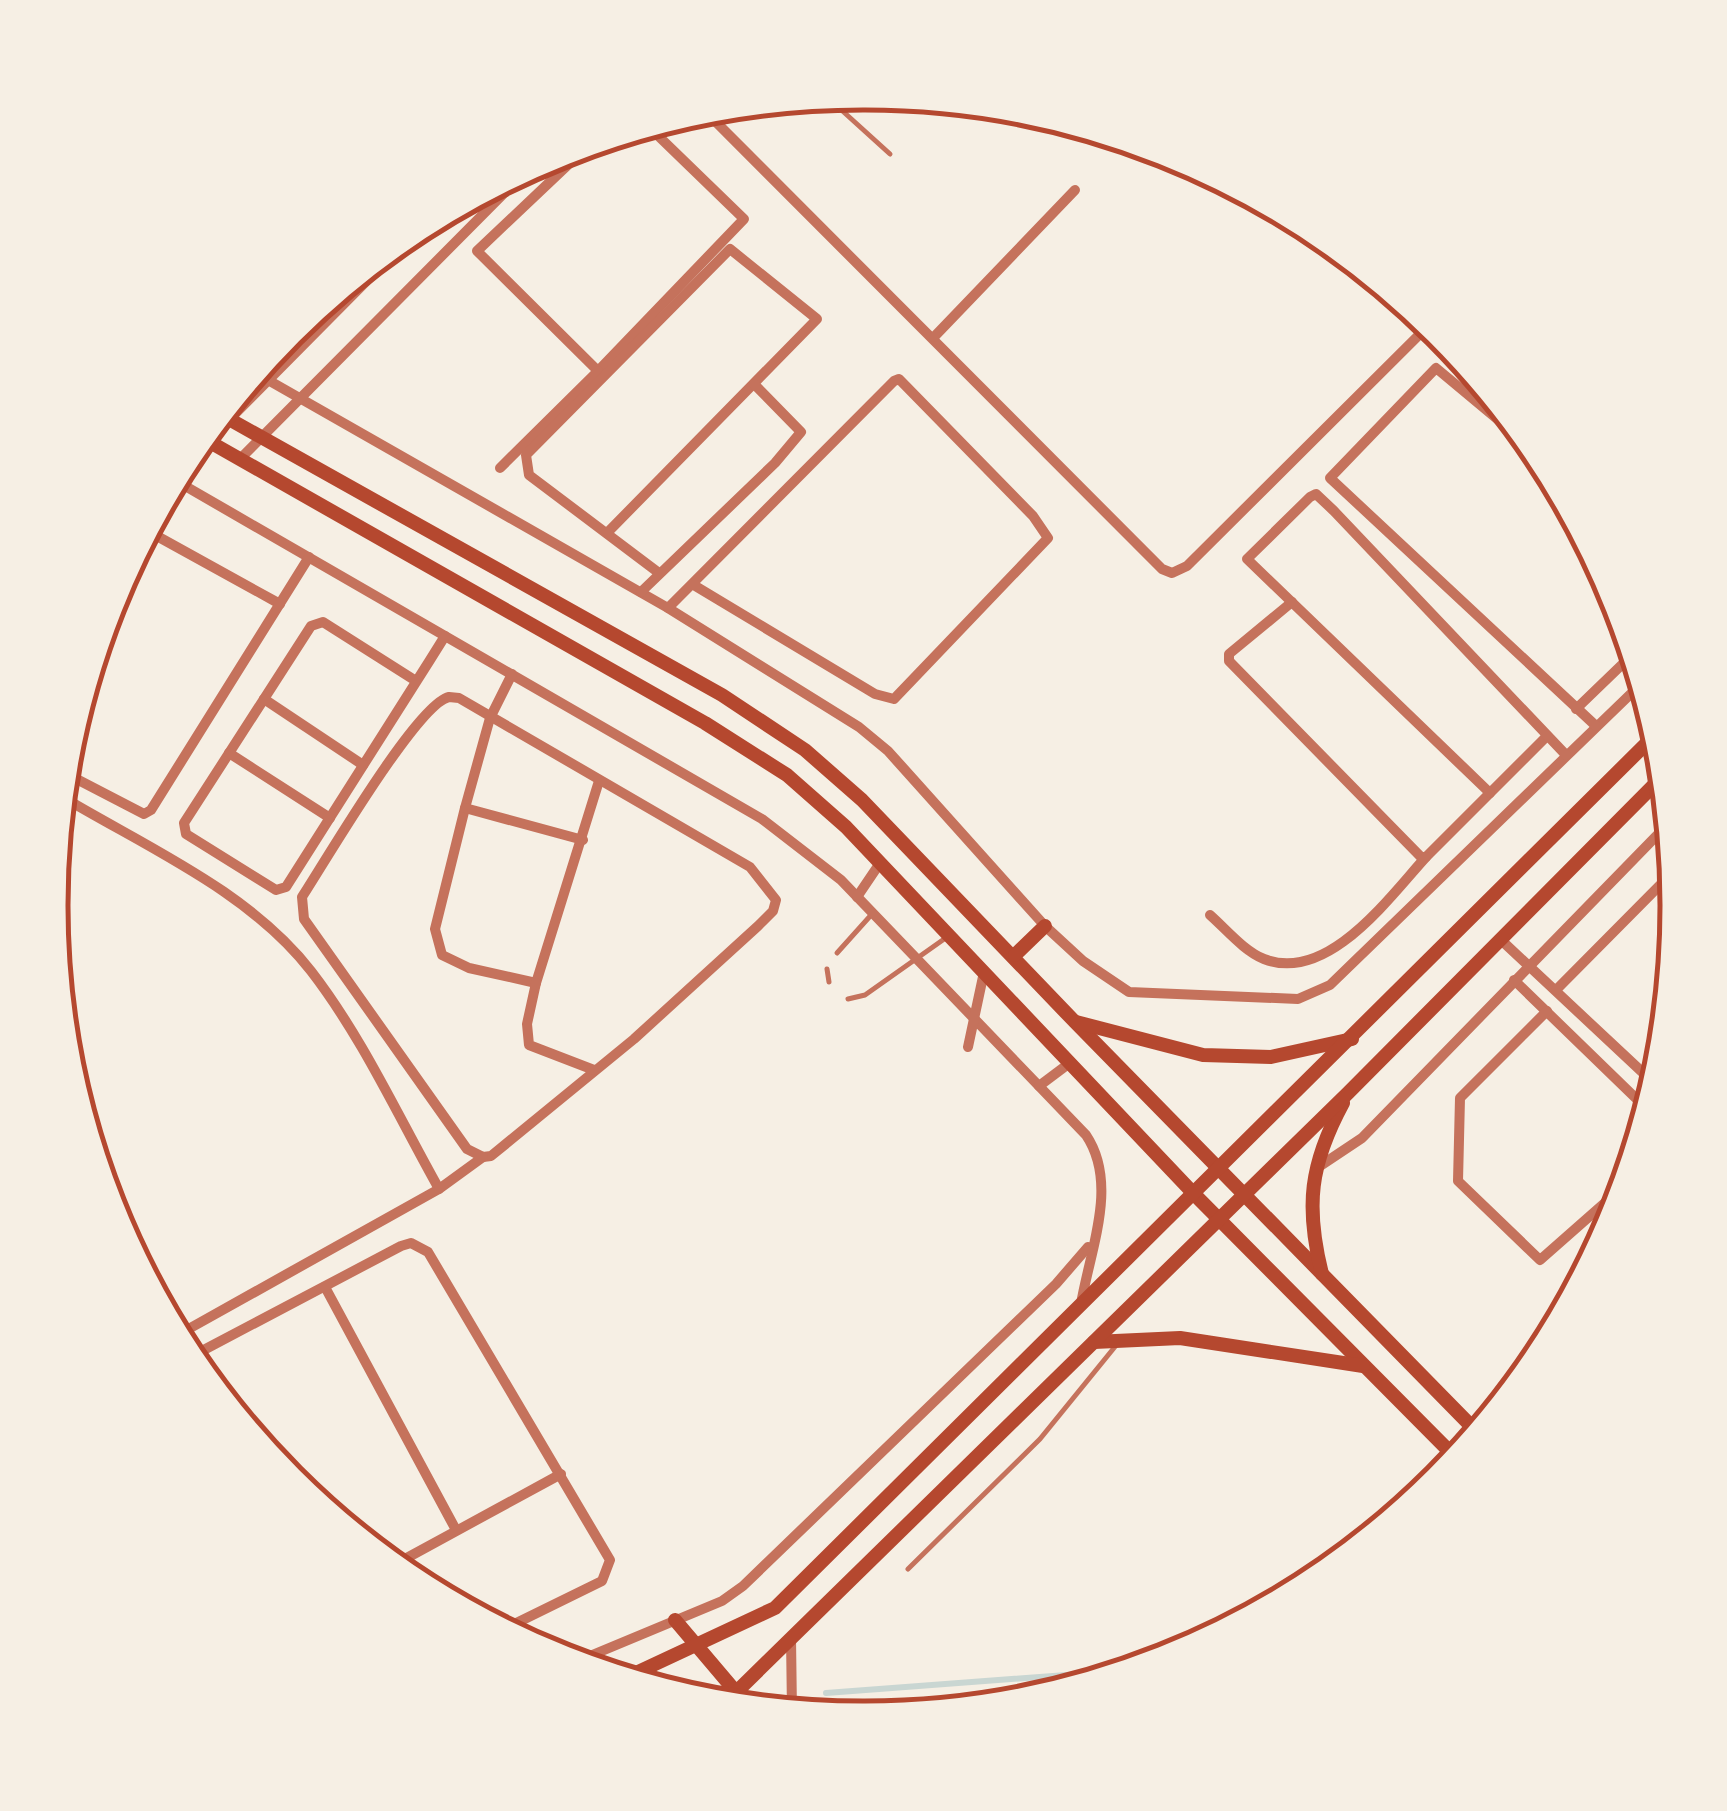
<svg xmlns="http://www.w3.org/2000/svg" width="1727" height="1811" font-family="'Varela Round',sans-serif">
	<style>
		.lines { fill: none; stroke-linecap: round; stroke-linejoin: round }
		.stream { stroke: #c9d6d2; stroke-width: 6 }
		.service { stroke: #c5725c; stroke-width: 5 }
		.minor { stroke: #c5725c; stroke-width: 10 }
		.secondary { stroke: #b5482f; stroke-width: 14 }
		.rim { fill: none; stroke: #b5482f; stroke-width: 5 }
	</style>
	<rect width="100%" height="100%" fill="#f6efe4"/>
	<g class="lines">
		<polyline class="stream" points="826,1693 1133,1670"/>
		<g class="service">
			<polyline points="826,96 890,154"/>
			<polyline points="837,953 872,914"/>
			<polyline points="827,969 829,982"/>
			<polyline points="848,999 865,995 947,937"/>
			<polyline points="908,1569 1040,1439 1118,1343"/>
		</g>
		<g class="minor">
			<polyline points="702,108 1162,569 1172,573 1187,566 1430,324"/>
			<polyline points="592,142 477,251 598,371 744,219 647,125"/>
			<polyline points="934,337 1075,190"/>
			<polyline points="254,372 668,608 859,727 888,751 1045,926 1083,961 1129,992 1298,999 1330,985 1642,683"/>
			<polyline points="208,441 425,222"/>
			<polyline points="1532,448 1436,368 1330,478 1596,726"/>
			<polyline points="240,459 533,164"/>
			<polyline points="500,468 598,371"/>
			<path d="M173,479L762,819L841,880L1086,1135C1119,1184 1090,1250 1081,1304"/>
			<polyline points="146,530 280,604"/>
			<polyline points="607,533 817,319 730,249 526,455 529,475 659,573"/>
			<polyline points="641,592 775,463 801,432 754,384"/>
			<polyline points="1292,602 1229,654 1229,661 1421,857 1426,857 1547,736"/>
			<polyline points="668,608 894,381 899,379 1033,516 1048,538 894,699 875,694 692,584"/>
			<polyline points="512,674 490,718 465,808 435,929 442,955 469,968 536,983 599,781"/>
			<polyline points="416,681 323,622 311,626 184,823 186,834 276,890 286,887 430,660 445,636"/>
			<path d="M449,697L459,698L750,867L776,900L773,911L758,926L634,1039L491,1156L483,1157L467,1149L304,919L302,897C325,862 417,704 449,697Z"/>
			<polyline points="264,699 363,765"/>
			<polyline points="1576,709 1633,654"/>
			<polyline points="229,753 330,818"/>
			<polyline points="63,772 144,814 151,810 309,557"/>
			<polyline points="1490,793 1247,559 1310,497 1316,494 1334,511 1566,755"/>
			<path d="M61,796C146,847 249,891 311,971C362,1037 398,1116 439,1189L176,1336"/>
			<polyline points="465,808 583,840"/>
			<polyline points="857,897 880,863"/>
			<path d="M1210,915C1227,930 1244,951 1264,959C1328,984 1390,896 1426,857"/>
			<polyline points="1500,939 1655,1084"/>
			<polyline points="1514,980 1648,1110"/>
			<polyline points="536,983 527,1024 529,1045 594,1070"/>
			<polyline points="1556,990 1674,871"/>
			<polyline points="1547,1011 1460,1098 1458,1181 1540,1260 1624,1186"/>
			<polyline points="968,1047 984,972"/>
			<polyline points="1039,1086 1071,1062"/>
			<polyline points="1317,1168 1362,1138 1669,823"/>
			<polyline points="439,1189 483,1157"/>
			<polyline points="325,1287 456,1530"/>
			<polyline points="193,1365 198,1353 401,1246 411,1243 428,1252 610,1560 602,1581 502,1630"/>
			<polyline points="392,1566 561,1474"/>
			<polyline points="791,1638 792,1712"/>
			<polyline points="573,1663 722,1601 743,1586 1056,1284 1088,1247"/>
		</g>
		<g class="secondary">
			<polyline points="220,414 722,695 805,750 862,800 1075,1022 1478,1433"/>
			<polyline points="201,437 705,723 787,775 846,827 1195,1195 1457,1459"/>
			<polyline points="1015,955 1045,926"/>
			<polyline points="1076,1022 1203,1055 1271,1057 1352,1039"/>
			<path d="M1322,1274C1305,1206 1310,1164 1343,1103"/>
			<polyline points="1094,1342 1180,1338 1363,1366"/>
			<polyline points="675,1620 736,1692"/>
			<polyline points="623,1679 775,1608 1657,733"/>
			<polyline points="723,1705 1348,1093 1664,775"/>
		</g>
	</g>
	<path d="M0 0H1727V1811H0ZM863 110H865A795 795 0 0 1 1660 905V906A795 795 0 0 1 865 1701H863A795 795 0 0 1 68 906V905A795 795 0 0 1 863 110Z" fill="#f6efe4" fill-rule="evenodd"/>
	<path class="rim" d="M863 110H865A795 795 0 0 1 1660 905V906A795 795 0 0 1 865 1701H863A795 795 0 0 1 68 906V905A795 795 0 0 1 863 110Z"/>
</svg>
